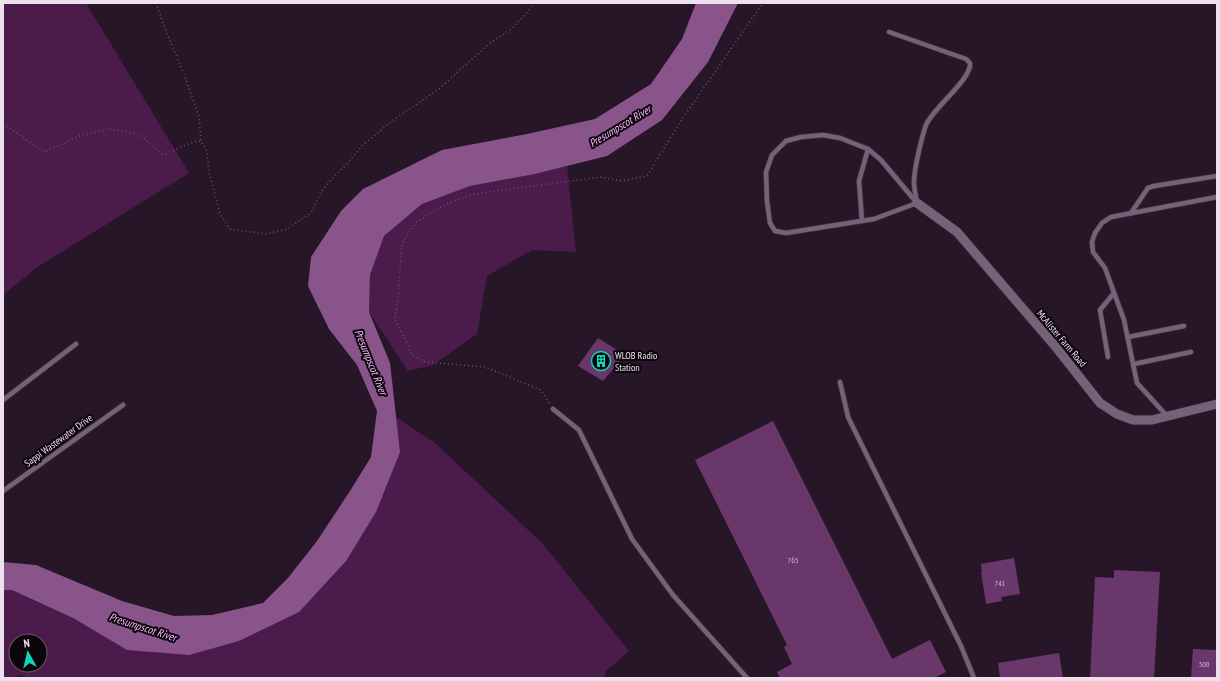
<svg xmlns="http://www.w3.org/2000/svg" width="1220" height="681" font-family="'PT Sans Narrow',sans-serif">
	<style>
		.green { fill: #4b1b4c; fill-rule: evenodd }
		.water { fill: #89548a }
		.building { fill: #6a376b }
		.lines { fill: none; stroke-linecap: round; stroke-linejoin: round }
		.lane-casing { stroke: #3c2f3c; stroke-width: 6 }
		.street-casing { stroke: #3c2f3c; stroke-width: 10 }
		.path { stroke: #675767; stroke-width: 1.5; stroke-dasharray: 1 3; stroke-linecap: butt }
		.lane { stroke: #766176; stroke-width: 4.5 }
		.street { stroke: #766176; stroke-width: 9 }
		.labels { text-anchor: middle; stroke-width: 4; stroke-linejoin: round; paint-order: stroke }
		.number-label { font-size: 8px; fill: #ccb6cc }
		.street-label { font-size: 10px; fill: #ede1ed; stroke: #0c050c }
		.poi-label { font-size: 10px; fill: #ede1ed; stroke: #0c050c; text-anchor: start }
		.water-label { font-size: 11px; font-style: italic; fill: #fbbefc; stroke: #0c050c }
	</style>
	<rect width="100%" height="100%" fill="#271628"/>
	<g class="green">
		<polygon points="3,3 86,3 189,173 36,268 3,295"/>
		<polygon points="567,166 576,252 532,250 487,276 477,334 433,365 408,371 369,312 370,275 384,236 422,204 470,186 535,174"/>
		<path d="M396,417L436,444L543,544L629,651L605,672V678H28L19,675L12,678H3V590H12L73,618L127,650L239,641L399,453ZM16,641H40V665H16Z"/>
	</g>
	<polygon class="water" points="696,3 738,3 708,62 662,120 607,156 535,174 470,186 422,204 384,236 370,275 369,312 390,363 400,452 376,512 346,561 299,612 239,641 189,655 127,650 73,618 12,590 3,590 3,562 36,565 122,601 174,616 212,615 263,603 288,578 317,541 350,491 371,457 377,411 357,365 329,329 308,286 311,257 341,211 363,189 442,150 527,134 595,119 651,84 682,39"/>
	<g class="building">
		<polygon points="598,338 625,355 603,381 578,366"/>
		<polygon points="773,421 892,659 930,640 946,672 934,678 780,678 777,672 792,664 784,647 787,645 695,460"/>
		<polygon points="1014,558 1020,594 1001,597 1002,601 986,604 981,572 982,572 981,564"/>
		<polygon points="1114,570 1160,572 1154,678 1090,678 1095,577 1114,578"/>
		<polygon points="1193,649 1217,650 1217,678 1191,678"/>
		<polygon points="1059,653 1063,678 1000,678 998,663"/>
	</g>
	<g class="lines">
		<g class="lane-casing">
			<g id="lane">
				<path d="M889,32L966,59L970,63C972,79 933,108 926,125C922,136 914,169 914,182C914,189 916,196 917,203"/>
				<polygon points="823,135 840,138 868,149 881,160 917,203 874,219 786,233 775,231 770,223 767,201 766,172 772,155 786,141 801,137"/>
				<polyline points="1131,213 1148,188 1154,186 1217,176"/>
				<polyline points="862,221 859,181 868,149"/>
				<polyline points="1128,337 1184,326"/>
				<polyline points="1108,357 1100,310 1114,293"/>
				<polyline points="1134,364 1191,352"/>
				<polyline points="840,382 848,417 961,646 974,678"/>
				<polyline points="3,400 76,344"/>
				<polyline points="553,409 579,430 632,539 673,595 747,678"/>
				<polyline points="1167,416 1137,383 1124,320 1105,268 1093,252 1092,242 1095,233 1102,223 1111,217 1217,197"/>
				<polyline points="3,491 123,405"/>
			</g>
		</g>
		<g class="street-casing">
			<polyline id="street" points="917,203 957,232 1055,346 1100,403 1117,414 1133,420 1152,420 1217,404"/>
		</g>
		<g class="path">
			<polyline points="156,3 166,31 184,74 199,117 201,141 207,151 209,172 220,214 230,229 266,234 287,229 311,213 321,192 334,176 346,165 363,145 392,121 439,89 490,43 510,30 526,14 534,3"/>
			<polyline points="3,124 45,152 79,136 110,129 139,134 163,155 193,142 201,141"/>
			<polyline points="549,403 541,390 485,367 426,362 413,356 395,319 398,297 402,243 417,222 446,204 474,194 600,177 621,181 647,176 682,119 763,3"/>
		</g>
		<use href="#lane" class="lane"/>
		<use href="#street" class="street"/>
	</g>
	<defs>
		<g id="building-ring" transform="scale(1)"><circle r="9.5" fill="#0c050c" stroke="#0ed5b4" stroke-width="1.5"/><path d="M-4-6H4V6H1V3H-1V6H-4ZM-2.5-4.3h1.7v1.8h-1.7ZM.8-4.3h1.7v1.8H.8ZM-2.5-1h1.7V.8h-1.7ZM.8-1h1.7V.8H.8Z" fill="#0ed5b4"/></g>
	</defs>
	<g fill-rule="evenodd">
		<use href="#building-ring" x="601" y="361"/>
	</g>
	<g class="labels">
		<g class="number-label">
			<text x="793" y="563">765</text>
			<text x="1000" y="586">741</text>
			<text x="1204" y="667">300</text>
		</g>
		<g class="street-label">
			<text transform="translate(1062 338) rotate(50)" y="4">McAlister Farm Road</text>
			<text transform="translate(58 440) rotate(-36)" y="4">Sappi Wastewater Drive</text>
		</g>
		<g class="poi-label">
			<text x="615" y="359">WLOB Radio<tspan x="615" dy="12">Station</tspan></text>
		</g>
		<g class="water-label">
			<text transform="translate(620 126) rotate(-31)" y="4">Presumpscot River</text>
			<text transform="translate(371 362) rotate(68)" y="4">Presumpscot River</text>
			<text transform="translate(143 627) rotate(18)" y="4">Presumpscot River</text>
		</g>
	</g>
	<rect width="1220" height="681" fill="none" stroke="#ede1ed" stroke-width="8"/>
	<g transform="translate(28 653) rotate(352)"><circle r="19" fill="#0c050c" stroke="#665d66"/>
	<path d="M0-3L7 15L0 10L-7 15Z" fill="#0ed5b4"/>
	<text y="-6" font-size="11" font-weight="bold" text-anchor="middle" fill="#ede1ed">N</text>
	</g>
</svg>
